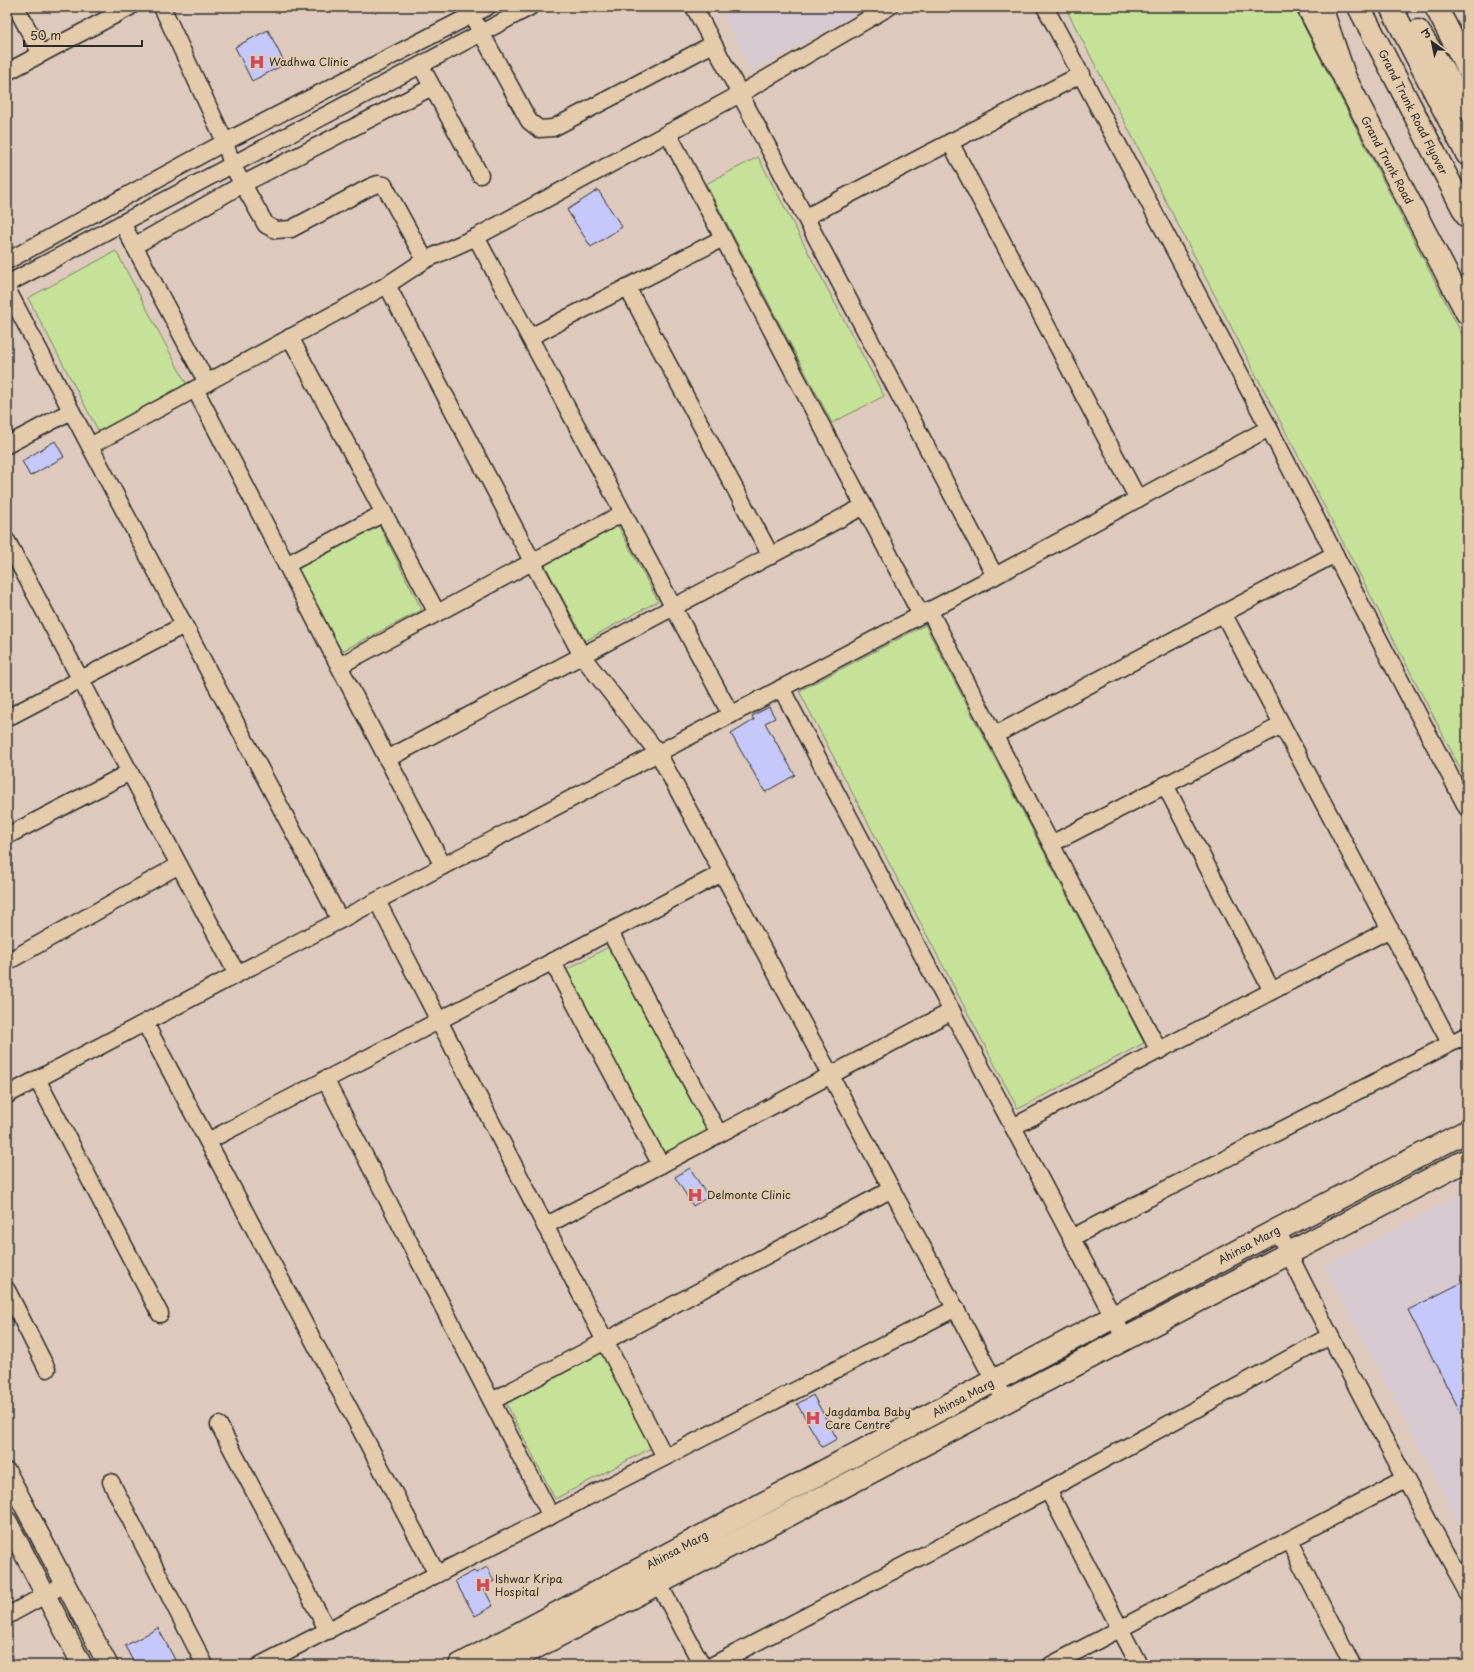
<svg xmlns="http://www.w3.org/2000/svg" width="1474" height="1672" font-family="'Playpen Sans','Playpen Sans Deva',sans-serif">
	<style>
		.built { fill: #d6c9cf }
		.green { fill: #c6e198; stroke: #788662 }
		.building { fill: #c6c7fa; stroke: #2b2b2b }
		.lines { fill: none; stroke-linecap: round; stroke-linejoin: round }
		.minor-casing { stroke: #2b2b2b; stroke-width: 19 }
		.tertiary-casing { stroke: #2b2b2b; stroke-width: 22 }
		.primary-casing { stroke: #2b2b2b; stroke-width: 25 }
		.trunk-casing { stroke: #2b2b2b; stroke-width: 25 }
		.motorway-casing { stroke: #2b2b2b; stroke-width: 25 }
		.minor { stroke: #e3cbac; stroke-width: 16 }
		.tertiary { stroke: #e3cbac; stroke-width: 19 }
		.primary { stroke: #e3cbac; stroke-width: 22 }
		.trunk { stroke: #e3cbac; stroke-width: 22 }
		.motorway { stroke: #e3cbac; stroke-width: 22 }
		.labels { text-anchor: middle; stroke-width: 3.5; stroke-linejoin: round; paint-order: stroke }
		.poi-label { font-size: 11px; fill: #2b2b2b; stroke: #e3cbac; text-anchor: start }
		.street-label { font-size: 11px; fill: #2b2b2b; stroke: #e3cbac }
	</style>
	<rect width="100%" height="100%" fill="#ddcabc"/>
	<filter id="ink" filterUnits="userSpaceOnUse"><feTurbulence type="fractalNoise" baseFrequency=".025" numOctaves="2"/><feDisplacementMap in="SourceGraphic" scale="8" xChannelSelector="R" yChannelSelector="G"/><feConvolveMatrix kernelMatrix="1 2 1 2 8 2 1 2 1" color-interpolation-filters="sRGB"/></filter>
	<g filter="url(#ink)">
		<g class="built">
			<polygon points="718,7 872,7 752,71"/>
			<polygon points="1467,1191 1467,1539 1324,1266"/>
		</g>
		<g class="green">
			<polygon points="1065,7 1294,7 1467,344 1467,781"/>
			<polygon points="1459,7 1467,7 1467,23"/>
			<polygon points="758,157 884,396 832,423 706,184"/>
			<polygon points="116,251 187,385 99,432 28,298"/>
			<polygon points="379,525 422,610 340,652 296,567"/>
			<polygon points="618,526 658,601 585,641 545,565"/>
			<polygon points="925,625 1144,1043 1018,1109 799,691"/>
			<polygon points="610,946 709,1132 664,1156 566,970"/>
			<polygon points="601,1351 651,1448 555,1499 505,1401"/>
		</g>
		<g class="building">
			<polygon points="268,30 285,64 252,81 235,47"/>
			<polygon points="598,190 622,227 591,247 567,210"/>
			<polygon points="55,441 64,457 30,476 22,461"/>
			<polygon points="769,707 775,718 765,723 795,775 765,792 731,734 754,720 752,716"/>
			<polygon points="690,1168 708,1197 693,1206 675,1177"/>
			<polygon points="1467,1280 1467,1426 1408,1310"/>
			<polygon points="813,1395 837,1439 822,1447 797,1404"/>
			<polygon points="487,1567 494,1581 483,1587 493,1606 475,1616 455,1581 474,1571 476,1573"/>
			<polygon points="158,1628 178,1665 135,1665 125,1646"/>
		</g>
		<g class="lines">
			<g class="minor-casing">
				<g id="minor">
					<polyline points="16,7 41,54"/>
					<polyline points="162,7 225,142 232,165 266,225 276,230 291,229 370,187 378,184 384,185 425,260"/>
					<polyline points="694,7 995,576"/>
					<polyline points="1045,7 1269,428 1467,808"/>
					<polyline points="477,25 529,121 539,129 553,128 713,44"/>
					<polyline points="421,66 480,175"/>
					<polyline points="7,72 130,7"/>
					<polyline points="668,133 921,615"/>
					<polyline points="950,142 1138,499"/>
					<polyline points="806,217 1082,74"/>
					<polyline points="122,223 207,383"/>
					<polyline points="476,237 731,715"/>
					<polyline points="134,246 243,184 432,87"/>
					<polyline points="7,261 225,142 487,7"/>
					<polyline points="7,284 530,7"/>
					<polyline points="387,285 582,656 658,753 1005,1401"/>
					<polyline points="627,287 771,556"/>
					<polyline points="7,289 340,920"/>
					<polyline points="290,337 437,613"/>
					<polyline points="530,337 723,238"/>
					<polyline points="195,389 443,866"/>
					<polyline points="7,445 71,411"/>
					<polyline points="90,446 387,285 425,260 476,237 740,94 889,7"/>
					<polyline points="7,541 237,974"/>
					<polyline points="286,565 384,513"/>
					<polyline points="929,610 1159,1051"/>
					<polyline points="1223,613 1450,1043"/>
					<polyline points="339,666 623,513"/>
					<polyline points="781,688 1125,1339"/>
					<polyline points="7,718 184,625"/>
					<polyline points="995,735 1335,554"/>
					<polyline points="387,759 864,506"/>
					<polyline points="1165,785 1272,991"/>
					<polyline points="7,836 130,772"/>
					<polyline points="1051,844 1282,725"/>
					<polyline points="377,901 665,1457"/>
					<polyline points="610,932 719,1134"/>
					<polyline points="552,961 661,1165"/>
					<polyline points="7,962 179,865"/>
					<polyline points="145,1023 437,1574"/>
					<polyline points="37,1079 160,1314"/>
					<polyline points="325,1079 551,1516"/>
					<polyline points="7,1095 995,576 1269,428"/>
					<polyline points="1013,1127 1390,929"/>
					<polyline points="208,1141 722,873"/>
					<polyline points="545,1226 952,1011"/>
					<path d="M1277,1230C1337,1352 1401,1472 1467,1591"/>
					<polyline points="1071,1238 1467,1035"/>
					<polyline points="7,1290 47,1369"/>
					<polyline points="492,1401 892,1189"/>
					<polyline points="219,1425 328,1631"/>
					<polyline points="111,1482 205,1665"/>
					<polyline points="1048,1490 1139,1665"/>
					<polyline points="1289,1541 1353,1665"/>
					<polyline points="653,1573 702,1665"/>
					<polyline points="7,1616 65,1584"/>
					<polyline points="260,1665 956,1308"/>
					<polyline points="713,1665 1048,1490 1330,1336"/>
					<polyline points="1051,1665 1405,1479"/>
				</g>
			</g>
			<g class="tertiary-casing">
				<g id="tertiary">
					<polyline points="7,1473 108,1665"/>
					<polyline points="7,1521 82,1665"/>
				</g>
			</g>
			<g class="primary-casing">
				<g id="primary">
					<polyline points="1308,7 1467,313"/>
					<polyline points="1436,7 1467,67"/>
				</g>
			</g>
			<g class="trunk-casing">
				<g id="trunk">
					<polyline points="460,1665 1277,1230 1467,1131"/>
					<polyline points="502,1665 1467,1160"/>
				</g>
			</g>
			<g class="motorway-casing">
				<g id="motorway">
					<polyline points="1321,7 1346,81"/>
					<polyline points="1359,7 1467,216"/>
					<polyline points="1391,7 1467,154"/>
					<polyline points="1418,31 1467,108"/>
				</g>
			</g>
			<use href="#minor" class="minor"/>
			<use href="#tertiary" class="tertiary"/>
			<use href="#primary" class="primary"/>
			<use href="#trunk" class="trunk"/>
			<use href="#motorway" class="motorway"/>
		</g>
	</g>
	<defs>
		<g id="hospital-bare" transform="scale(1.2)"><path d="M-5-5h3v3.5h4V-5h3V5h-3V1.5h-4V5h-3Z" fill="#d1495b" stroke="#e3cbac" stroke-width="2.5" paint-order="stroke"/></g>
	</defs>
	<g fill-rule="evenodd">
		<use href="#hospital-bare" x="257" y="62"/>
		<use href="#hospital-bare" x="695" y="1195"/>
		<use href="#hospital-bare" x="813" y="1418"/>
		<use href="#hospital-bare" x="483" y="1585"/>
	</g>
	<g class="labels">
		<g class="poi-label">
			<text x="269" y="66">Wadhwa Clinic</text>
			<text x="707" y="1199">Delmonte Clinic</text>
			<text x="825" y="1416">Jagdamba Baby<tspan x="825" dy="13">Care Centre</tspan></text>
			<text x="495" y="1583">Ishwar Kripa<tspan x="495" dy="13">Hospital</tspan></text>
		</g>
		<g class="street-label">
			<text transform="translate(1413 112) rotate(63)" y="4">Grand Trunk Road Flyover</text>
			<text transform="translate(1387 160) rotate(62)" y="4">Grand Trunk Road</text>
			<text transform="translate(1249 1245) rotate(-28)" y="4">Ahinsa Marg</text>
			<text transform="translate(963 1398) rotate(-28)" y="4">Ahinsa Marg</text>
			<text transform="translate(677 1550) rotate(-28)" y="4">Ahinsa Marg</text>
		</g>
	</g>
	<rect width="1474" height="1672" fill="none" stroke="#e3cbac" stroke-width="24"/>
	<rect x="12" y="12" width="1450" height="1648" fill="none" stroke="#2b2b2b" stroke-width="1.5" filter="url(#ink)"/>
	<g transform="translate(1432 42) rotate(327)" stroke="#e3cbac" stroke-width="3" paint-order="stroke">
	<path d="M0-3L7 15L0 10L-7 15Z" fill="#2b2b2b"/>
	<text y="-6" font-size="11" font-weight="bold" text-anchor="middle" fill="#2b2b2b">उ</text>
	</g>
	<path d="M24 40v6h118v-6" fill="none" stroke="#2b2b2b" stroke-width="2"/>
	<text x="30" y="40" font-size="12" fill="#2b2b2b" stroke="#e3cbac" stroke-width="3" paint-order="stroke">50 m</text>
</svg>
